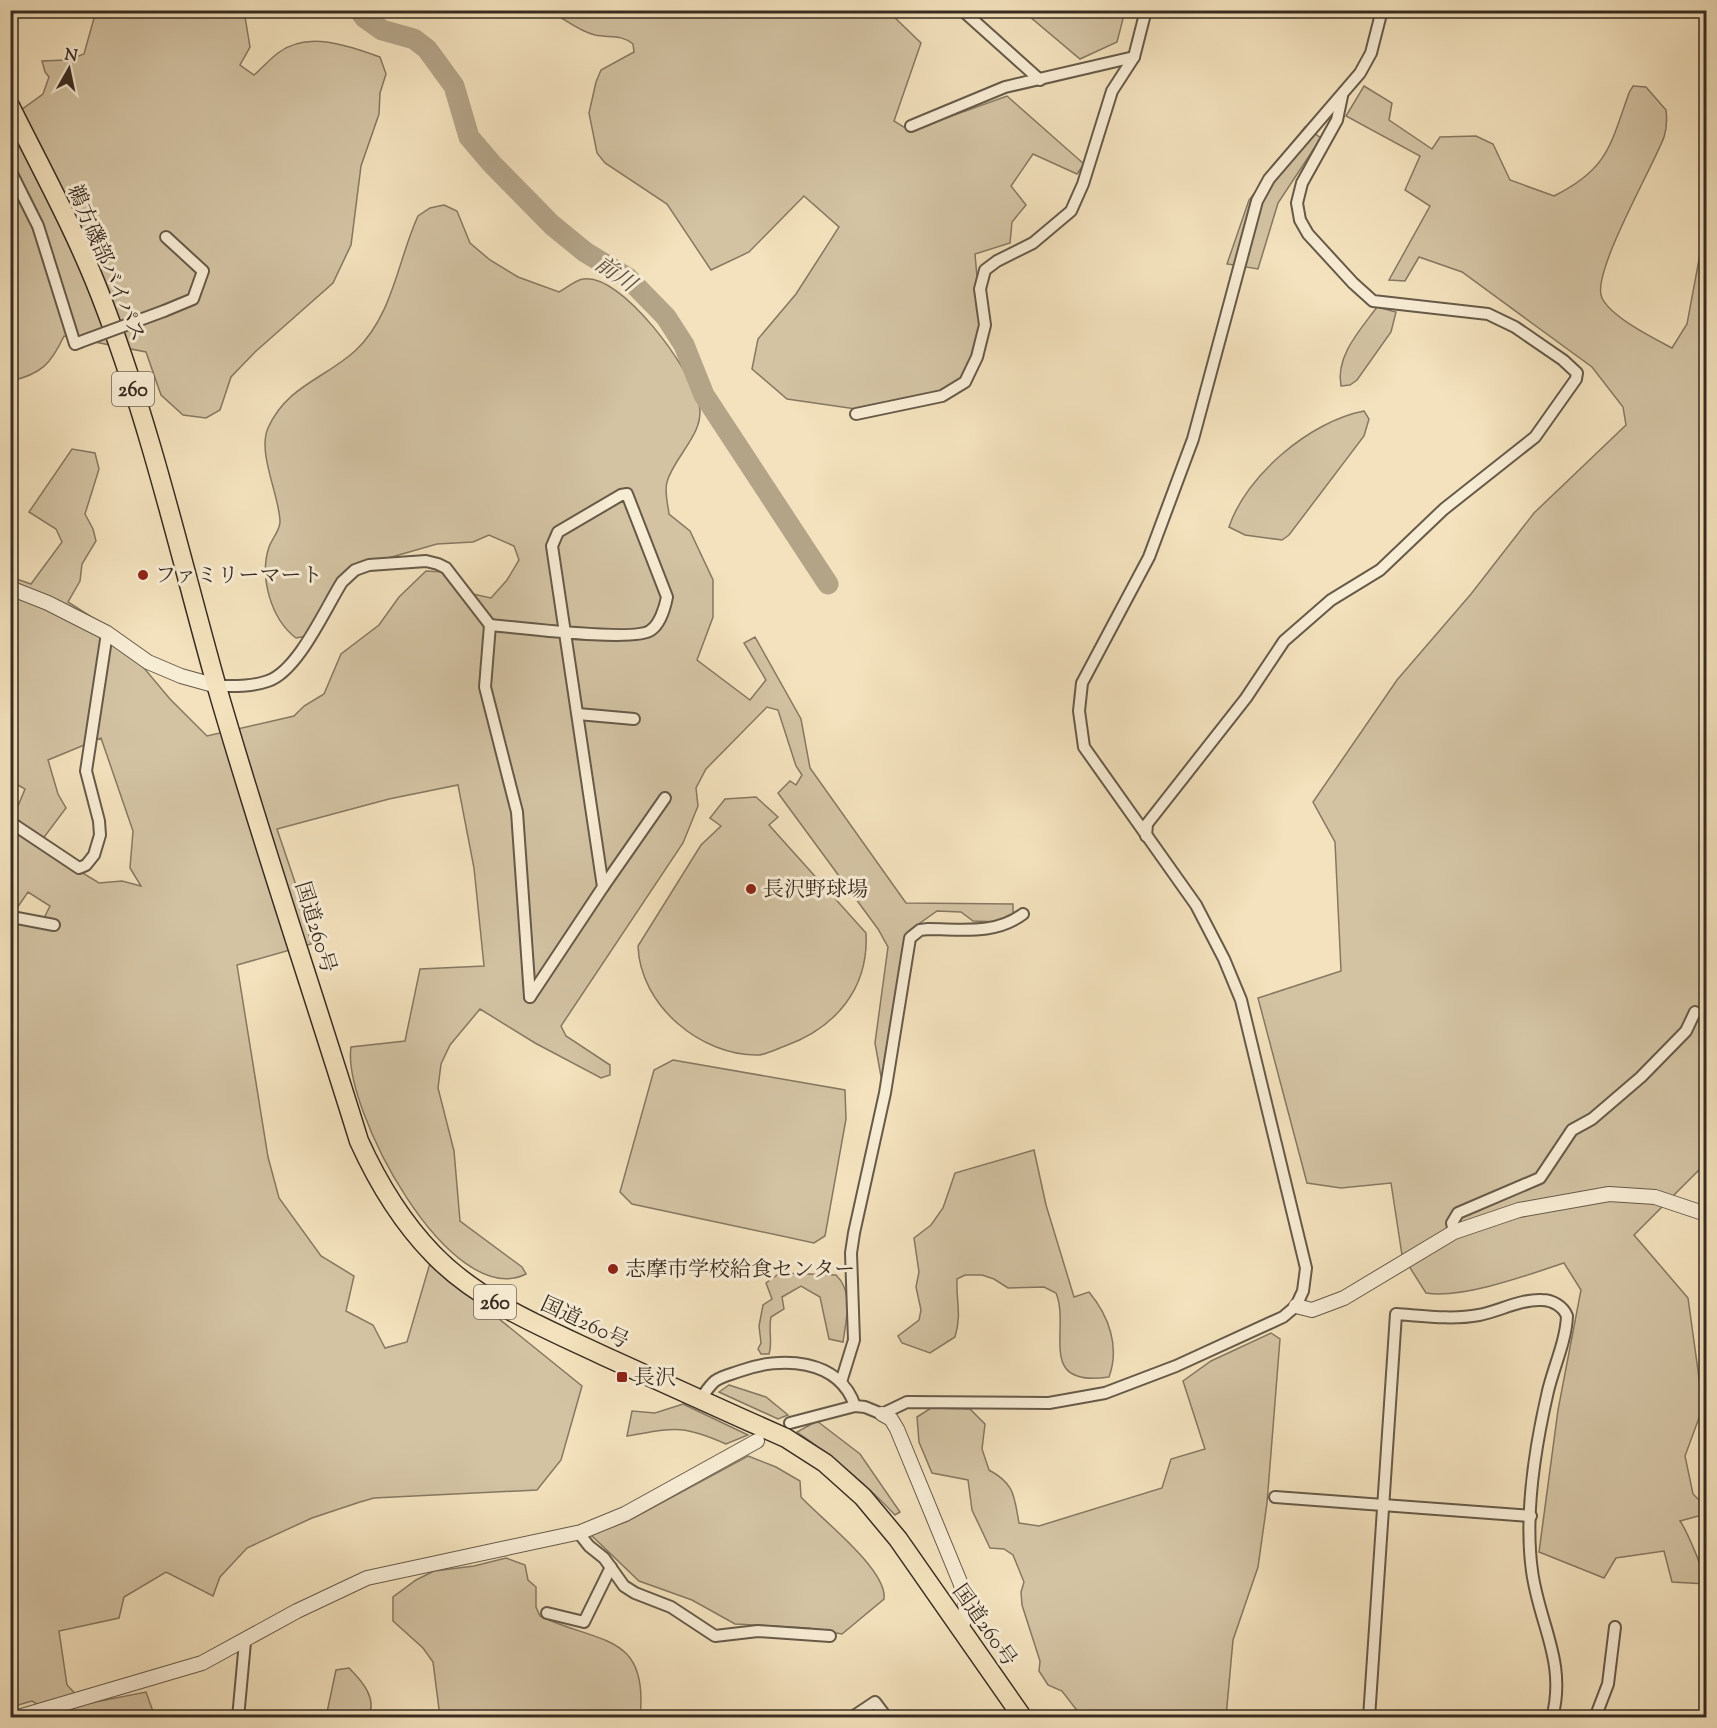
<svg xmlns="http://www.w3.org/2000/svg" width="1717" height="1728" font-family="'Sorts Mill Goudy','Noto Serif JP',serif">
	<style>
		.green { fill: #d3c3a3; stroke: #867862; stroke-width: 1.5 }
		.lines { fill: none; stroke-linecap: round; stroke-linejoin: round }
		.river { stroke: #b3a488; stroke-width: 21 }
		.minor-casing { stroke: #675a49; stroke-width: 14 }
		.tertiary-casing { stroke: #675a49; stroke-width: 16 }
		.trunk-casing { stroke: #382c22; stroke-width: 21 }
		.minor { stroke: #f7ecd4; stroke-width: 10 }
		.tertiary { stroke: #f7ecd4; stroke-width: 14 }
		.trunk { stroke: #f3e2bd; stroke-width: 18 }
		.minor-bridge-casing { stroke: #675a49; stroke-width: 14; stroke-linecap: butt }
		.minor-bridge { stroke: #f7ecd4; stroke-width: 10 }
		.poi-dot { fill: #8f2418; stroke: #f7ecd4; stroke-width: 2 }
		.labels { text-anchor: middle; stroke-width: 6; stroke-linejoin: round; paint-order: stroke }
		.shield { fill: #f7ecd4; stroke: #716657; stroke-width: 1.5 }
		.shield-label { font-size: 20px; font-weight: bold; fill: #382c22 }
		.street-label { font-size: 21px; fill: #382c22; stroke: #f7ecd4 }
		.poi-label { font-size: 21px; fill: #382c22; stroke: #f7ecd4; text-anchor: start }
		.water-label { font-size: 22px; font-style: italic; fill: #5d5041; stroke: #f7ecd4 }
	</style>
	<rect width="100%" height="100%" fill="#f3e2bd"/>
	<filter id="stains"><feTurbulence type="fractalNoise" baseFrequency=".00333" numOctaves="4"/><feColorMatrix values="0 0 0 0 .2 0 0 0 0 .09 0 0 0 0 .02 0 0 0 .5 -.17"/></filter>
	<radialGradient id="worn" r=".72"><stop offset=".6" stop-color="#630" stop-opacity="0"/><stop offset="1" stop-color="#630" stop-opacity=".3"/></radialGradient>
	<g class="green">
		<path d="M96,11H244L250,47L240,65L254,75C262,68 270,59 278,53C308,30 349,46 380,57L386,74L380,93L379,114L361,166L351,245L333,283L255,352L231,377L220,410L206,418L183,415L161,395L146,352L64,336C51,364 41,374 11,381L10,118L43,94L49,77L45,72L42,61L67,60L84,54Z"/>
		<path d="M558,11H893L891,14L921,43L894,121L910,131L1007,96L1084,164L1077,174L1033,154L1011,186L1026,205L1012,222L1010,243L975,254L981,323L974,357L962,380L941,393L856,409L787,399L752,369L758,339L796,294L839,227L804,196L749,252L711,270L667,204L605,163L597,153L589,113L596,82L601,70L634,52L633,44C621,34 610,38 595,35C582,32 571,24 560,17Z"/>
		<polygon points="1023,11 1125,11 1117,42 1080,59"/>
		<path d="M1364,86L1392,103L1389,120L1432,149L1440,137L1476,136L1493,144L1510,180L1554,196C1608,169 1610,146 1629,93L1633,86L1646,87L1666,110C1667,119 1667,128 1664,137C1654,165 1590,275 1602,298C1611,317 1653,338 1672,348L1687,324L1706,222V1166L1702,1167L1634,1235L1688,1298L1703,1407L1685,1456L1693,1494L1706,1507V1514L1680,1521C1686,1529 1705,1573 1706,1584L1672,1582L1664,1551L1616,1558L1604,1578L1539,1552L1558,1410L1581,1290L1564,1263C1528,1275 1462,1299 1426,1293L1402,1255L1391,1183L1341,1188L1307,1183L1258,998L1341,971L1335,842L1313,802L1397,680L1471,594L1534,513L1626,425L1623,407L1592,367L1462,272L1419,257L1405,281L1389,280L1430,206L1405,190L1420,156L1346,116Z"/>
		<polygon points="1305,127 1321,138 1278,203 1258,269 1227,264 1249,200"/>
		<path d="M444,205L457,211L470,243L490,260L518,277L559,292C566,288 576,280 583,279C621,272 692,370 699,404C706,433 674,456 667,482C664,492 668,504 669,514L690,531L713,580V617L697,660L750,700L766,680L744,643L755,637L801,719L810,768L906,903L1013,904V917L999,922L973,921L961,912L937,911L909,931L882,1082L875,1043L888,947L878,929L778,793L790,781L796,785L802,775L796,766L778,710L767,707L706,769L696,788L698,806L683,843L561,1026L566,1036L610,1065V1075L601,1078L535,1043L480,1009L450,1045L441,1064L438,1088L454,1151L460,1221L522,1267L526,1274C450,1312 342,1108 351,1047L405,1041L420,969L484,966L474,868L458,785L389,799L277,829L302,903L311,944L237,965L268,1157L279,1198L321,1256L354,1276L346,1311L373,1325L385,1348L407,1342L430,1263L582,1386L561,1460L537,1490L374,1498L360,1502L312,1518L247,1548L220,1577L213,1596L166,1572L124,1597L119,1618L59,1631L67,1685L85,1704L146,1692L155,1717H59L32,1701L11,1707V922L40,926L50,906L28,892L15,911L11,908V829L99,883L122,881L141,886L130,868L133,831L101,738L48,760L58,794L66,808L42,840L13,818L25,789L11,781V577L31,584L62,542L56,529L29,512L72,449L95,453L99,469L85,514L93,529L96,541L82,564L80,581L68,602L112,630L170,699L207,736L294,716L304,706L324,694L341,654L379,625L399,597L426,571L444,572L459,591L491,598L507,580L519,560L514,546L489,535L473,542L437,544L350,569L338,579L328,604L307,636L296,638C271,619 259,577 269,547C272,539 280,530 280,522C280,497 257,453 268,428C287,386 324,379 355,351C393,316 398,259 418,216L430,208Z"/>
		<path d="M1377,307L1396,312L1391,332L1357,380L1350,385L1341,386C1335,356 1361,329 1377,307Z"/>
		<path d="M1364,411L1369,419L1364,436L1289,535L1282,540L1245,535L1229,527C1246,475 1311,421 1364,411Z"/>
		<path d="M756,797L778,817L769,825L866,933C869,989 835,1028 785,1046C777,1049 767,1054 759,1055C700,1056 640,1005 638,946L701,845L721,826L710,818L725,799Z"/>
		<polygon points="673,1060 845,1090 846,1119 825,1236 814,1243 632,1204 620,1192 654,1070"/>
		<path d="M1034,1150L1046,1205L1074,1297L1089,1292C1109,1316 1120,1347 1109,1377C1035,1388 1071,1329 1056,1293L1044,1287L1008,1288L994,1279L982,1275H965L957,1279C956,1304 962,1312 955,1337L930,1353L902,1343L898,1336L919,1320L921,1310L916,1287L919,1272L914,1238L931,1225L943,1208L955,1173Z"/>
		<path d="M780,1273L836,1275C854,1292 846,1320 843,1342L829,1339L820,1297L801,1286L782,1297L784,1309L771,1317C768,1330 773,1341 769,1354H761L758,1349L761,1343L759,1326L763,1305L772,1299L766,1283Z"/>
		<path d="M1271,1333L1280,1339L1267,1503L1258,1567L1233,1640L1226,1717H1082L1062,1691L1048,1685L1039,1671L1040,1661L1022,1605L1021,1592L1024,1582L1013,1555L1004,1549L990,1548L972,1510L968,1480L932,1473L919,1442L917,1417L931,1408L970,1409L985,1424L982,1449L989,1470C1015,1484 1014,1496 1019,1523L1039,1526L1162,1488L1171,1459L1205,1449L1183,1381L1211,1361Z"/>
		<polygon points="729,1385 766,1397 788,1415 778,1419 719,1392"/>
		<path d="M683,1404L748,1435L726,1444C681,1424 674,1428 627,1436L632,1411L655,1413Z"/>
		<path d="M817,1421L860,1454L900,1512L895,1515C865,1483 834,1457 797,1432Z"/>
		<path d="M748,1456L776,1467L800,1481L801,1497C820,1518 888,1570 884,1599L842,1634L808,1628L735,1624L692,1600L639,1581L591,1535L628,1521Z"/>
		<path d="M506,1558L525,1565L528,1580L536,1587V1607L540,1616C598,1644 649,1632 640,1717H440L433,1662L423,1648L393,1621V1597L416,1580L434,1571L474,1566Z"/>
		<path d="M349,1668C362,1681 378,1699 368,1717H326L336,1670Z"/>
	</g>
	<g class="lines">
		<polyline class="river" points="359,10 365,18 382,30 414,39 427,49 454,86 469,137 492,164 552,225 585,252 628,278 666,317 684,345 704,395 828,584"/>
		<g class="minor-casing">
			<g id="minor">
				<polyline points="962,10 1040,80"/>
				<polyline points="911,126 1005,87 1134,57"/>
				<polyline points="10,170 38,226 75,344 80,342"/>
				<polyline points="164,311 193,299 203,271 166,237"/>
				<polyline points="856,414 942,396 965,382 977,357 985,325 980,289 985,270 997,261 1033,243 1071,211 1083,184 1112,91 1134,57 1146,10"/>
				<path d="M490,625C516,627 636,643 651,630C660,624 665,607 667,597L627,494L621,495L558,532L552,546L603,887L530,997"/>
				<path d="M217,686C234,686 251,687 268,681C298,671 325,609 342,582L355,570L369,565L426,561L438,564L446,568L490,625L485,687L517,812L530,997"/>
				<polyline points="578,714 634,719"/>
				<polyline points="10,822 79,868 86,865 94,855 100,835 99,821 86,771 107,633"/>
				<polyline points="1146,836 1147,824 1246,698 1284,641 1331,600 1380,570 1444,509 1535,437 1576,379 1577,373 1563,360 1515,327 1488,314 1373,301 1353,283 1308,234 1300,220 1297,203 1302,183 1337,120 1342,96"/>
				<polyline points="603,887 665,798"/>
				<polyline points="10,914 17,918 54,925"/>
				<polyline points="1454,1232 1452,1223 1458,1213 1540,1178 1572,1130 1592,1119 1641,1077 1686,1031 1695,1012"/>
				<path d="M841,1382L854,1340L851,1253L854,1233L885,1093L910,938L920,930L928,929C962,929 995,935 1023,914"/>
				<path d="M700,1400C705,1393 709,1386 715,1381C722,1376 732,1374 740,1371C780,1356 839,1358 855,1406"/>
				<polyline points="790,1423 855,1406 865,1407 882,1414 907,1402 1049,1403 1105,1393 1176,1366 1283,1317 1296,1306 1303,1291 1306,1268 1241,1000 1224,959 1196,905 1084,747 1079,711 1082,683 1149,557 1193,439 1257,201 1269,179 1360,73 1371,53 1382,10"/>
				<polyline points="1275,1497 1531,1516"/>
				<polyline points="578,1532 589,1546 604,1558 624,1586 635,1593 671,1607 715,1636 758,1631 830,1636"/>
				<polyline points="547,1613 584,1622 611,1567"/>
				<polyline points="238,1718 245,1642"/>
				<polyline points="851,1718 875,1702 887,1718"/>
				<path d="M1369,1718L1396,1314C1424,1316 1452,1320 1479,1315C1500,1311 1520,1299 1542,1300C1552,1300 1563,1306 1567,1316C1566,1341 1554,1366 1548,1391C1535,1447 1524,1513 1532,1571C1539,1624 1567,1662 1552,1718"/>
				<polyline points="1595,1718 1608,1684 1615,1627"/>
			</g>
		</g>
		<g class="tertiary-casing">
			<g id="tertiary">
				<polyline points="10,588 48,603 107,633 148,662 181,676 217,686"/>
				<polyline points="1296,1306 1312,1310 1344,1298 1454,1232 1519,1210 1609,1194 1655,1197 1706,1214"/>
				<path d="M882,1414L891,1419L897,1429L960,1582C966,1599 969,1613 960,1630"/>
				<polyline points="15,1718 202,1663 297,1611 367,1578 581,1532 625,1514 757,1441"/>
			</g>
		</g>
		<g class="trunk-casing">
			<path id="trunk" d="M10,106C44,174 80,239 106,310C152,432 181,559 216,684C260,837 312,989 359,1141C378,1183 401,1221 433,1254C479,1302 545,1328 604,1356C664,1383 725,1411 786,1438L825,1463L863,1497L898,1539L1023,1718"/>
		</g>
		<use href="#minor" class="minor"/>
		<use href="#tertiary" class="tertiary"/>
		<use href="#trunk" class="trunk"/>
		<g class="minor-bridge-casing">
			<polyline id="minor-bridge" points="80,342 164,311"/>
		</g>
		<use href="#minor-bridge" class="minor-bridge"/>
	</g>
	<g class="poi-dot">
		<circle cx="143" cy="575" r="6"/>
		<circle cx="751" cy="889" r="6"/>
		<circle cx="613" cy="1269" r="6"/>
		<rect x="616" y="1371" width="12" height="12" rx="3"/>
	</g>
	<g class="labels">
		<g class="shield">
			<rect x="112" y="372" width="42" height="34" rx="4.5"/>
			<rect x="474" y="1285" width="42" height="34" rx="4.5"/>
		</g>
		<g class="shield-label">
			<text x="133" y="396">260</text>
			<text x="495" y="1309">260</text>
		</g>
		<g class="street-label">
			<text transform="translate(107 263) rotate(67)" y="7">鵜方磯部バイパス</text>
			<text transform="translate(316 927) rotate(73)" y="7">国道260号</text>
			<text transform="translate(585 1322) rotate(25)" y="7">国道260号</text>
			<text transform="translate(985 1625) rotate(55)" y="7">国道260号</text>
		</g>
		<g class="poi-label">
			<text x="155" y="582">ファミリーマート</text>
			<text x="763" y="896">長沢野球場</text>
			<text x="625" y="1276">志摩市学校給食センター</text>
			<text x="634" y="1384">長沢</text>
		</g>
		<g class="water-label">
			<text transform="translate(616 273) rotate(35)" y="8">前川</text>
		</g>
	</g>
	<rect width="1717" height="1728" fill="none" stroke="#f3e2bd" stroke-width="36"/>
	<rect x="12" y="12" width="1693" height="1704" fill="none" stroke="#382c22" stroke-width="3"/>
	<rect x="18" y="18" width="1681" height="1692" fill="none" stroke="#382c22" stroke-width="1.5"/>
	<g transform="translate(69 69) rotate(9)" stroke="#f7ecd4" stroke-width="4.5" paint-order="stroke">
	<path d="M0-4.5L10 22L0 15L-10 22Z" fill="#382c22"/>
	<text y="-9" font-size="16" font-weight="bold" text-anchor="middle" fill="#382c22">N</text>
	</g>
	<rect width="100%" height="100%" filter="url(#stains)"/>
	<rect width="100%" height="100%" fill="url(#worn)"/>
</svg>
